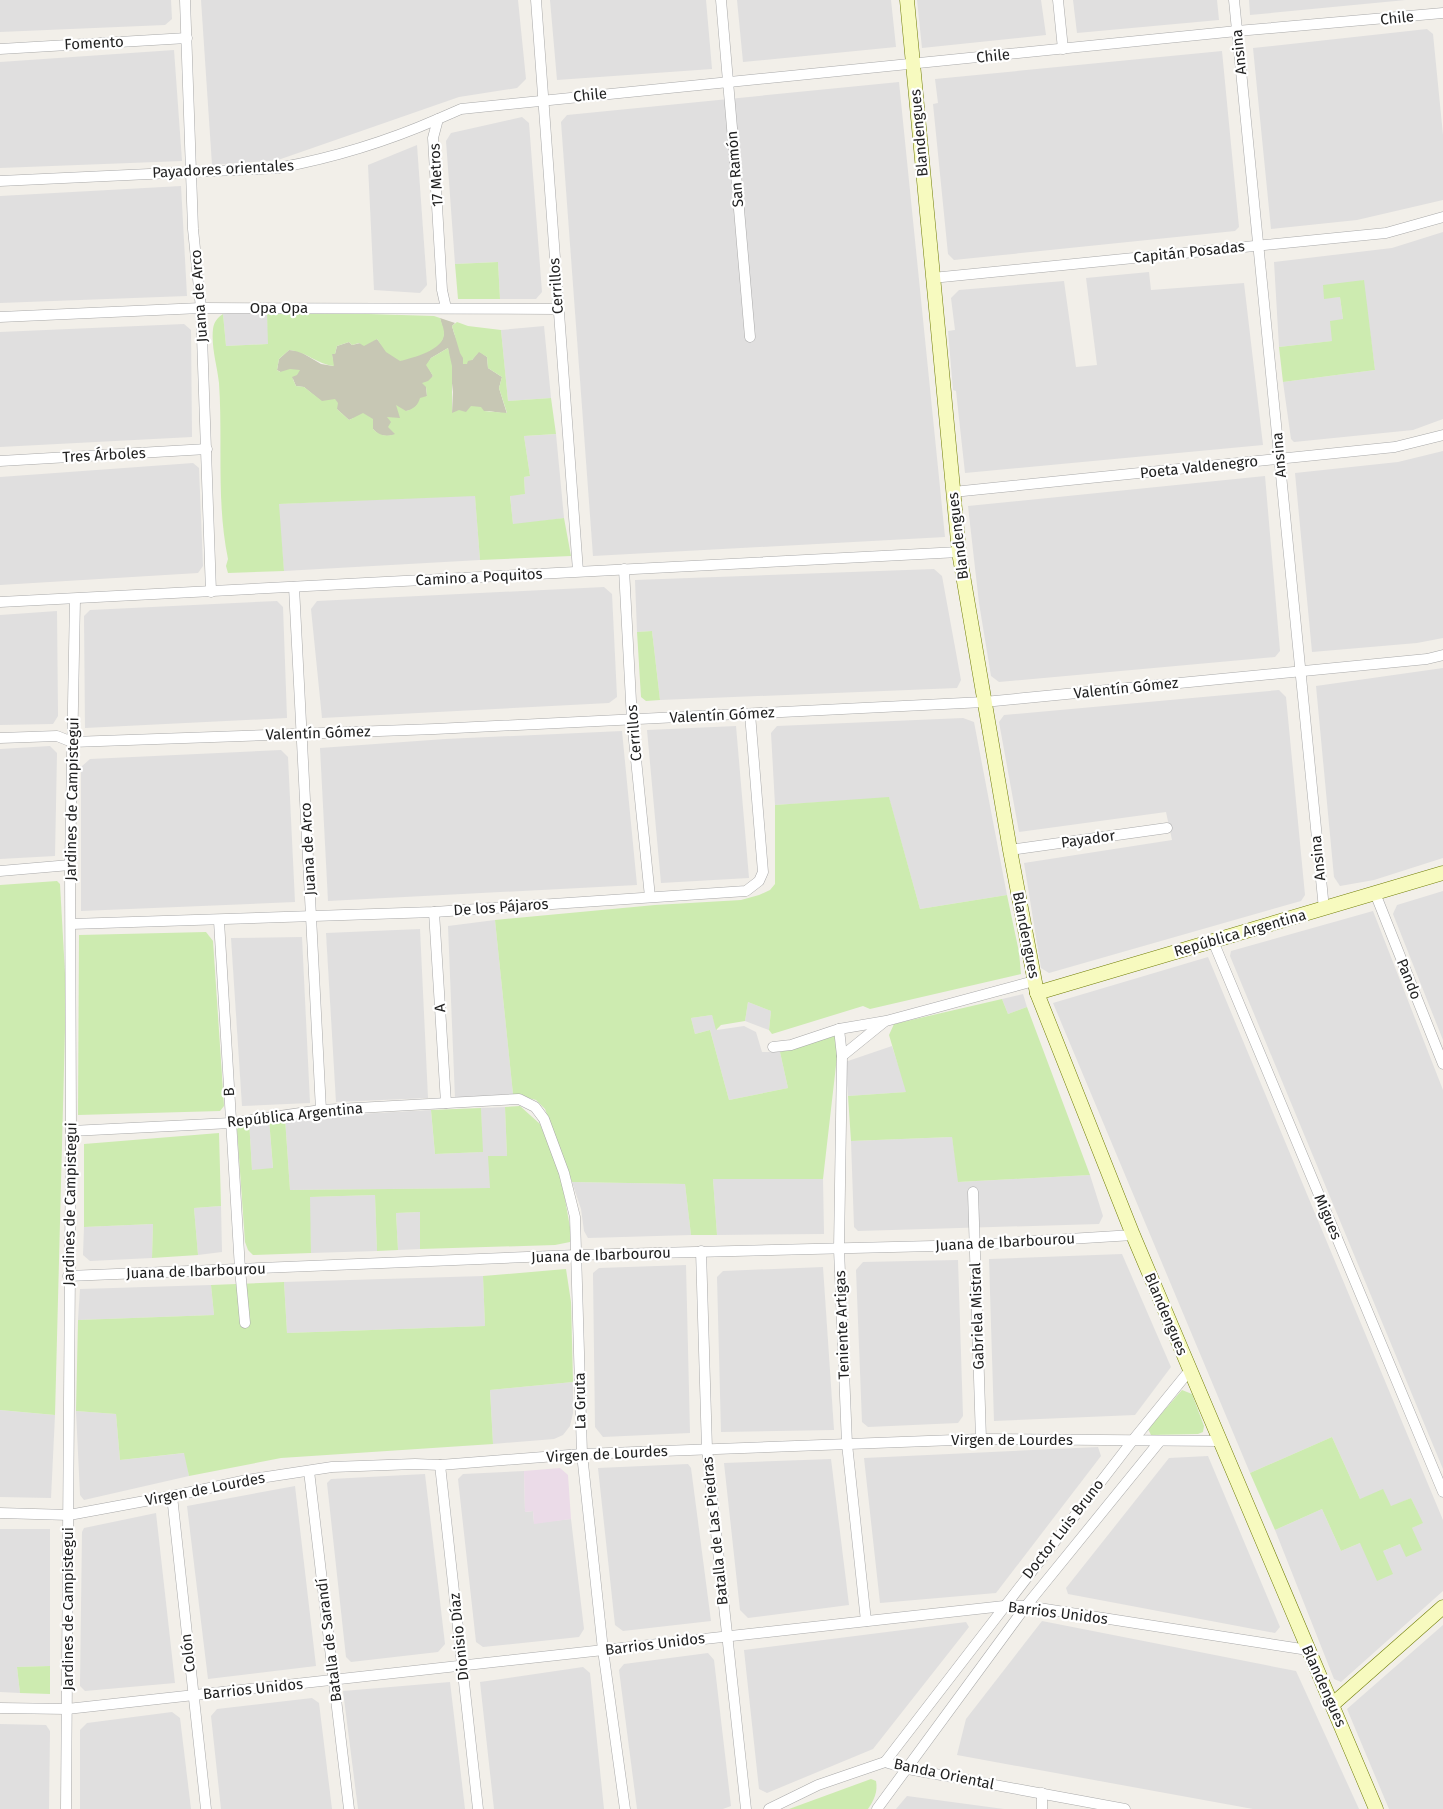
<svg xmlns="http://www.w3.org/2000/svg" width="1443" height="1809" font-family="'Fira Sans',sans-serif">
	<style>
		.residential { fill: #e0dfdf }
		.industrial { fill: #ebdbe8 }
		.construction { fill: #c7c7b4 }
		.grass { fill: #cdebb0 }
		.lines { fill: none; stroke-linecap: round; stroke-linejoin: round }
		.street-casing { stroke: #a9a9a9; stroke-width: 11 }
		.secondary-casing { stroke: #707d05; stroke-width: 15 }
		.street { stroke: #fff; stroke-width: 10 }
		.secondary { stroke: #f7fabf; stroke-width: 14 }
		.labels { text-anchor: middle; stroke-width: 4.5; stroke-linejoin: round; paint-order: stroke }
		.street-label { font-size: 15px; fill: #222; stroke: #fff }
	</style>
	<rect width="100%" height="100%" fill="#f2efe9"/>
	<g class="residential">
		<polygon points="0,0 171,0 172,19 165,25 0,32"/>
		<polygon points="201,0 518,0 526,79 517,88 459,97 278,160 212,165"/>
		<polygon points="550,0 706,0 712,69 557,80"/>
		<polygon points="737,0 891,0 896,47 743,62"/>
		<polygon points="917,0 1041,0 1046,35 922,48"/>
		<polygon points="1073,0 1217,0 1219,20 1077,33"/>
		<polygon points="1249,0 1406,0 1250,15"/>
		<polygon points="1427,29 1433,34 1443,135 1443,200 1357,220 1271,229 1253,48"/>
		<polygon points="174,50 182,161 0,168 0,62"/>
		<polygon points="1222,51 1239,227 1235,231 954,260 948,254 933,104 938,103 935,79"/>
		<polygon points="899,82 945,537 593,556 561,122 567,115"/>
		<polygon points="522,117 529,123 542,292 536,299 500,299 498,262 455,264 446,141 451,133"/>
		<polygon points="417,145 427,285 420,293 374,290 368,165"/>
		<polygon points="181,186 187,296 0,303 0,196"/>
		<polygon points="1443,232 1443,419 1413,430 1294,442 1291,439 1283,382 1375,370 1363,280 1324,298 1340,297 1343,319 1333,341 1279,347 1274,262 1392,248"/>
		<polygon points="1149,272 1151,290 1244,283 1263,445 965,473 956,391 953,390 948,331 955,330 951,298 959,290 1064,281 1076,367 1097,365 1086,278"/>
		<polygon points="232,312 267,314 269,344 226,346 223,314"/>
		<polygon points="184,324 191,330 192,437 0,447 0,332"/>
		<polygon points="544,326 551,398 508,401 501,330"/>
		<polygon points="556,434 564,518 513,525 510,495 525,494 524,477 530,476 524,436"/>
		<polygon points="1443,451 1443,638 1417,643 1312,652 1295,473 1398,462"/>
		<polygon points="193,463 199,468 203,566 198,573 0,585 0,477"/>
		<polygon points="1265,476 1280,651 1275,657 999,682 991,676 979,603 968,506"/>
		<polygon points="475,495 480,560 284,571 278,504"/>
		<polygon points="934,569 942,576 961,680 957,688 660,700 652,631 637,632 635,580"/>
		<polygon points="604,587 612,594 617,697 609,703 322,718 311,609 317,601"/>
		<polygon points="277,601 283,607 287,718 85,728 84,616 90,610"/>
		<polygon points="57,611 58,716 53,724 0,725 0,615"/>
		<polygon points="1443,668 1443,858 1374,880 1340,886 1334,877 1316,686"/>
		<polygon points="1279,690 1286,697 1305,895 1301,901 1049,973 1041,968 1024,863 1172,840 1166,812 1019,832 999,722 1004,715"/>
		<polygon points="963,718 974,722 1007,895 920,909 889,798 775,805 771,733 777,726"/>
		<polygon points="736,726 749,878 661,883 647,730"/>
		<polygon points="622,731 637,885 328,901 320,748 445,739"/>
		<polygon points="50,746 57,753 55,856 0,859 0,749"/>
		<polygon points="281,750 288,757 295,902 81,911 81,767 90,759"/>
		<polygon points="1443,891 1443,1040 1393,914 1397,905"/>
		<polygon points="1373,911 1443,1090 1443,1469 1230,956 1231,951"/>
		<polygon points="495,920 513,1094 455,1098 448,926"/>
		<polygon points="420,929 428,1098 336,1102 326,933"/>
		<polygon points="302,937 310,1103 242,1106 231,938"/>
		<polygon points="1208,957 1443,1520 1443,1591 1341,1682 1334,1679 1275,1530 1322,1509 1341,1551 1360,1543 1383,1551 1400,1544 1412,1528 1422,1523 1411,1498 1391,1507 1360,1499 1332,1437 1250,1473 1053,1003"/>
		<polygon points="1023,994 1027,1007 1008,1014 1002,999"/>
		<polygon points="748,1002 771,1011 769,1030 745,1021"/>
		<polygon points="712,1015 717,1030 744,1026 756,1032 762,1052 780,1052 788,1088 729,1100 710,1030 695,1034 691,1018"/>
		<polygon points="892,1046 907,1092 848,1096 845,1062"/>
		<polygon points="505,1107 507,1156 490,1188 290,1190 285,1118 431,1110 435,1154 482,1152 481,1108"/>
		<polygon points="269,1119 273,1169 252,1170 249,1120"/>
		<polygon points="952,1137 959,1182 1090,1175 1103,1216 1099,1224 858,1231 854,1227 851,1141"/>
		<polygon points="713,1179 823,1179 824,1234 717,1235"/>
		<polygon points="572,1182 685,1184 691,1235 588,1238 584,1231 581,1209"/>
		<polygon points="375,1195 377,1251 311,1253 309,1197"/>
		<polygon points="221,1206 222,1252 198,1255 194,1208"/>
		<polygon points="420,1212 420,1249 398,1250 396,1213"/>
		<polygon points="153,1224 152,1258 90,1261 83,1255 84,1227"/>
		<polygon points="1122,1254 1171,1367 1135,1415 994,1421 989,1259"/>
		<polygon points="958,1260 963,1416 958,1423 868,1427 862,1422 856,1270 863,1262"/>
		<polygon points="686,1265 690,1433 603,1437 595,1427 593,1273 599,1268"/>
		<polygon points="823,1267 834,1430 721,1432 717,1277 723,1271"/>
		<polygon points="483,1276 485,1326 287,1333 284,1282"/>
		<polygon points="211,1285 214,1315 78,1320 80,1289"/>
		<polygon points="573,1382 573,1413 570,1426 563,1435 554,1439 493,1444 490,1390"/>
		<polygon points="0,1410 55,1415 51,1498 0,1497"/>
		<polygon points="76,1411 116,1414 120,1460 185,1453 189,1476 84,1500 80,1495"/>
		<polygon points="1098,1447 1101,1456 996,1593 880,1603 864,1458"/>
		<polygon points="1208,1456 1280,1627 1275,1633 1068,1594 1066,1588 1169,1458"/>
		<polygon points="831,1459 849,1605 748,1618 740,1610 724,1463"/>
		<polygon points="688,1464 691,1468 711,1621 623,1631 615,1625 598,1468"/>
		<polygon points="524,1471 525,1512 533,1511 534,1523 571,1519 584,1629 579,1637 483,1647 476,1642 458,1479 463,1474"/>
		<polygon points="425,1474 445,1644 438,1652 351,1662 346,1657 327,1483 331,1479"/>
		<polygon points="295,1486 316,1666 208,1679 187,1506"/>
		<polygon points="156,1513 175,1683 85,1691 80,1686 82,1532 84,1528"/>
		<polygon points="0,1529 50,1529 50,1666 17,1667 20,1693 0,1692"/>
		<polygon points="1042,1621 1296,1671 1359,1809 1253,1809 957,1755 966,1719"/>
		<polygon points="966,1622 969,1627 873,1749 767,1793 759,1789 744,1650"/>
		<polygon points="1443,1625 1443,1809 1389,1809 1347,1709"/>
		<polygon points="708,1653 714,1660 731,1806 723,1809 637,1809 619,1670 624,1664"/>
		<polygon points="583,1667 590,1673 604,1809 494,1809 480,1682"/>
		<polygon points="450,1682 465,1809 358,1809 343,1691"/>
		<polygon points="312,1698 319,1703 332,1809 221,1809 211,1716 217,1709"/>
		<polygon points="172,1712 180,1718 191,1809 80,1809 80,1730 87,1723"/>
		<polygon points="0,1724 46,1725 50,1731 49,1809 0,1809"/>
		<polygon points="907,1796 1004,1809 896,1809"/>
	</g>
	<polygon class="industrial" points="560,1468 568,1475 571,1519 534,1524 533,1511 525,1512 524,1471"/>
	<polygon class="construction" points="440,318 455,323 452,326 454,333 464,358 472,360 479,351 487,357 488,368 502,377 499,388 507,414 489,411 452,413 453,392 448,348 431,358 427,365 433,376 426,387 427,396 412,410 406,411 400,418 391,422 396,435 387,436 379,435 373,429 373,420 354,418 349,420 328,401 321,401 304,387 296,386 293,379 277,370 279,359 289,350 299,351 321,364 333,366 332,354 335,354 337,346 349,342 352,345 377,339 385,349 429,351 442,340 444,334"/>
	<g class="grass">
		<polygon points="498,262 500,299 458,299 455,264"/>
		<polygon points="1364,280 1375,370 1283,382 1279,347 1332,341 1330,321 1343,319 1340,297 1324,299 1323,285"/>
		<path d="M336,313L434,316L440,318C441,322 444,328 444,333C445,350 412,358 400,361L386,352L377,339L364,346L359,343L352,345L349,342L337,346L335,354H332L334,366C316,364 306,351 289,350L279,359L277,370L280,372L290,369L300,370L297,375L292,377L296,386L304,387L322,401L335,399L338,403L337,409L349,420L363,413L373,419V429C380,436 386,437 395,434L388,427L391,422L387,417L400,418L396,405L406,411C414,409 418,405 420,398L427,396L426,387L422,383L428,381L433,376L426,365L431,358L448,348L452,366V413L459,410L466,412L471,406L481,407L484,411L507,413L499,388L502,377L488,368L487,357L479,352L472,360L468,361L467,364H463V358L460,353L452,326L457,322L468,326L501,330L508,401L551,398L556,434L524,436L530,476L524,477L525,494L510,496L513,524L564,518L571,556L480,560L475,496L279,504L284,571L228,573L226,566L228,559C216,501 223,441 219,383C217,365 211,347 213,329C214,322 217,318 223,314L226,346L268,344L267,314Z"/>
		<polygon points="652,631 660,700 646,701 641,697 637,632"/>
		<polygon points="889,797 920,909 1007,895 1019,952 1021,974 870,1009 863,1006 772,1034 769,1030 771,1011 748,1002 745,1021 721,1025 716,1030 712,1015 691,1018 695,1034 710,1030 729,1100 788,1088 780,1052 835,1036 838,1048 823,1179 713,1179 717,1235 691,1235 685,1184 572,1182 545,1109 536,1100 513,1094 495,920 655,905 741,900 759,895 770,890 775,884 775,805"/>
		<polygon points="57,881 60,884 66,991 55,1415 0,1410 0,885"/>
		<polygon points="206,932 213,941 224,1106 220,1111 78,1115 79,935"/>
		<polygon points="1002,999 1008,1014 1027,1007 1090,1175 958,1182 952,1137 851,1141 848,1096 906,1092 889,1035 894,1024"/>
		<polygon points="520,1106 540,1124 561,1176 572,1239 570,1242 555,1245 420,1249 420,1212 396,1213 398,1250 377,1251 375,1195 310,1197 311,1253 253,1255 248,1250 245,1242 237,1129 249,1120 252,1170 273,1168 269,1119 285,1118 290,1190 490,1188 488,1156 507,1156 505,1107"/>
		<polygon points="481,1108 483,1152 435,1154 431,1110"/>
		<polygon points="219,1133 221,1206 194,1208 198,1255 152,1258 153,1224 84,1227 84,1144"/>
		<polygon points="566,1269 571,1302 573,1382 490,1390 493,1444 281,1458 189,1476 184,1453 120,1460 116,1414 76,1411 78,1320 214,1315 211,1285 284,1282 287,1333 485,1326 483,1276"/>
		<polygon points="1182,1390 1192,1394 1204,1426 1203,1432 1198,1434 1151,1435 1148,1429"/>
		<polygon points="1332,1437 1360,1499 1383,1489 1391,1506 1411,1498 1423,1523 1412,1528 1422,1550 1406,1557 1400,1544 1383,1551 1393,1574 1377,1581 1360,1543 1341,1551 1322,1509 1275,1530 1250,1473"/>
		<polygon points="50,1666 50,1694 20,1693 17,1667"/>
		<path d="M871,1779L876,1781C878,1792 874,1800 868,1809H789Z"/>
	</g>
	<g class="lines">
		<g class="street-casing">
			<g id="street">
				<polyline points="185,0 193,229 201,308 211,592"/>
				<polyline points="536,0 578,571"/>
				<polyline points="721,0 750,337"/>
				<polyline points="1058,0 1063,49"/>
				<polyline points="1234,0 1324,909"/>
				<polyline points="0,49 187,38"/>
				<path d="M0,181L278,168C332,158 388,141 438,119"/>
				<polyline points="932,278 1386,233 1443,217"/>
				<polyline points="446,308 442,290 433,138 438,119 461,109 1237,31 1443,13"/>
				<polyline points="0,317 201,308 558,309"/>
				<polyline points="0,461 207,449"/>
				<polyline points="953,492 1395,447 1443,435"/>
				<polyline points="624,569 632,720 650,897"/>
				<polyline points="294,587 321,1110"/>
				<polyline points="0,602 959,552"/>
				<polyline points="0,738 57,736 72,742 435,729 984,702 1427,659 1443,655"/>
				<polyline points="1010,850 1167,828"/>
				<polyline points="0,871 70,865"/>
				<polyline points="1375,893 1443,1064"/>
				<polyline points="434,912 446,1103"/>
				<polyline points="219,921 240,1269 245,1323"/>
				<polyline points="71,924 434,912 746,891 759,881 763,872 750,714"/>
				<polyline points="1213,941 1443,1492"/>
				<polyline points="839,1029 842,1056 839,1249 847,1444 866,1621"/>
				<polyline points="773,1047 791,1045 839,1029 886,1021 1034,981"/>
				<polyline points="842,1056 884,1022"/>
				<polyline points="71,1131 231,1123 321,1110 519,1099 535,1107 544,1119 564,1173 575,1217 582,1454 603,1650 625,1809"/>
				<polyline points="973,1192 981,1439"/>
				<polyline points="701,1251 707,1449 746,1809"/>
				<polyline points="68,1276 577,1255 974,1245 1133,1235"/>
				<polyline points="440,1465 478,1809"/>
				<polyline points="309,1471 349,1809"/>
				<polyline points="172,1496 206,1809"/>
				<polyline points="0,1513 69,1515 172,1496 247,1480 332,1467 415,1464 440,1465 582,1454 981,1439 1219,1441"/>
				<polyline points="0,1708 67,1709 1004,1606 1026,1606 1308,1650"/>
				<polyline points="885,1762 1133,1440 1190,1370"/>
				<polyline points="66,1809 71,1131 70,865 75,599"/>
				<polyline points="769,1809 818,1785 885,1762 908,1769 1125,1809"/>
				<polyline points="877,1809 1026,1606 1160,1441"/>
				<polyline points="1042,1809 1042,1793"/>
			</g>
		</g>
		<g class="secondary-casing">
			<g id="secondary">
				<polyline points="907,0 959,552 1010,850 1037,993 1133,1235 1376,1809"/>
				<polyline points="1037,993 1443,873"/>
				<polyline points="1333,1704 1443,1607"/>
			</g>
		</g>
		<use href="#street" class="street"/>
		<use href="#secondary" class="secondary"/>
	</g>
	<g class="labels">
		<g class="street-label">
			<text transform="translate(1397 18) rotate(-6)" y="5">Chile</text>
			<text transform="translate(94 43) rotate(-3)" y="5">Fomento</text>
			<text transform="translate(1239 52) rotate(-96)" y="5">Ansina</text>
			<text transform="translate(993 56) rotate(-6)" y="5">Chile</text>
			<text transform="translate(590 95) rotate(-6)" y="5">Chile</text>
			<text transform="translate(919 133) rotate(-95)" y="5">Blandengues</text>
			<text transform="translate(223 169) rotate(-3)" y="5">Payadores orientales</text>
			<text transform="translate(735 169) rotate(-95)" y="5">San Ramón</text>
			<text transform="translate(436 175) rotate(-93)" y="5">17 Metros</text>
			<text transform="translate(1189 252) rotate(-6)" y="5">Capitán Posadas</text>
			<text transform="translate(556 286) rotate(-94)" y="5">Cerrillos</text>
			<text transform="translate(199 296) rotate(-94)" y="5">Juana de Arco</text>
			<text x="279" y="313">Opa Opa</text>
			<text transform="translate(104 455) rotate(-3)" y="5">Tres Árboles</text>
			<text transform="translate(1279 455) rotate(-95)" y="5">Ansina</text>
			<text transform="translate(1199 467) rotate(-6)" y="5">Poeta Valdenegro</text>
			<text transform="translate(958 536) rotate(-97)" y="5">Blandengues</text>
			<text transform="translate(479 577) rotate(-3)" y="5">Camino a Poquitos</text>
			<text transform="translate(1126 688) rotate(-6)" y="5">Valentín Gómez</text>
			<text transform="translate(722 715) rotate(-3)" y="5">Valentín Gómez</text>
			<text transform="translate(318 733) rotate(-2)" y="5">Valentín Gómez</text>
			<text transform="translate(634 733) rotate(-95)" y="5">Cerrillos</text>
			<text transform="translate(72 799) rotate(-89)" y="5">Jardines de Campistegui</text>
			<text transform="translate(1088 839) rotate(-8)" y="5">Payador</text>
			<text transform="translate(308 849) rotate(-93)" y="5">Juana de Arco</text>
			<text transform="translate(1318 858) rotate(-96)" y="5">Ansina</text>
			<text transform="translate(501 907) rotate(-4)" y="5">De los Pájaros</text>
			<text transform="translate(1240 933) rotate(-16)" y="5">República Argentina</text>
			<text transform="translate(1026 935) rotate(79)" y="5">Blandengues</text>
			<text transform="translate(1409 979) rotate(68)" y="5">Pando</text>
			<text transform="translate(440 1008) rotate(-94)" y="5">A</text>
			<text transform="translate(229 1092) rotate(-93)" y="5">B</text>
			<text transform="translate(295 1115) rotate(-6)" y="5">República Argentina</text>
			<text transform="translate(70 1204) rotate(-89)" y="5">Jardines de Campistegui</text>
			<text transform="translate(1328 1217) rotate(67)" y="5">Migues</text>
			<text transform="translate(1005 1242) rotate(-3)" y="5">Juana de Ibarbourou</text>
			<text transform="translate(601 1255) rotate(-2)" y="5">Juana de Ibarbourou</text>
			<text transform="translate(196 1271) rotate(-2)" y="5">Juana de Ibarbourou</text>
			<text transform="translate(1166 1314) rotate(67)" y="5">Blandengues</text>
			<text transform="translate(977 1316) rotate(-92)" y="5">Gabriela Mistral</text>
			<text transform="translate(842 1325) rotate(-92)" y="5">Teniente Artigas</text>
			<text transform="translate(580 1401) rotate(-91)" y="5">La Gruta</text>
			<text x="1012" y="1445">Virgen de Lourdes</text>
			<text transform="translate(607 1454) rotate(-3)" y="5">Virgen de Lourdes</text>
			<text transform="translate(205 1489) rotate(-11)" y="5">Virgen de Lourdes</text>
			<text transform="translate(1063 1529) rotate(-52)" y="5">Doctor Luis Bruno</text>
			<text transform="translate(715 1531) rotate(-96)" y="5">Batalla de Las Piedras</text>
			<text transform="translate(68 1609) rotate(-90)" y="5">Jardines de Campistegui</text>
			<text transform="translate(1058 1613) rotate(7)" y="5">Barrios Unidos</text>
			<text transform="translate(459 1637) rotate(-96)" y="5">Dionisio Díaz</text>
			<text transform="translate(329 1640) rotate(-97)" y="5">Batalla de Sarandí</text>
			<text transform="translate(655 1644) rotate(-7)" y="5">Barrios Unidos</text>
			<text transform="translate(188 1653) rotate(-96)" y="5">Colón</text>
			<text transform="translate(1324 1686) rotate(66)" y="5">Blandengues</text>
			<text transform="translate(253 1689) rotate(-6)" y="5">Barrios Unidos</text>
			<text transform="translate(944 1774) rotate(12)" y="5">Banda Oriental</text>
		</g>
	</g>
</svg>
